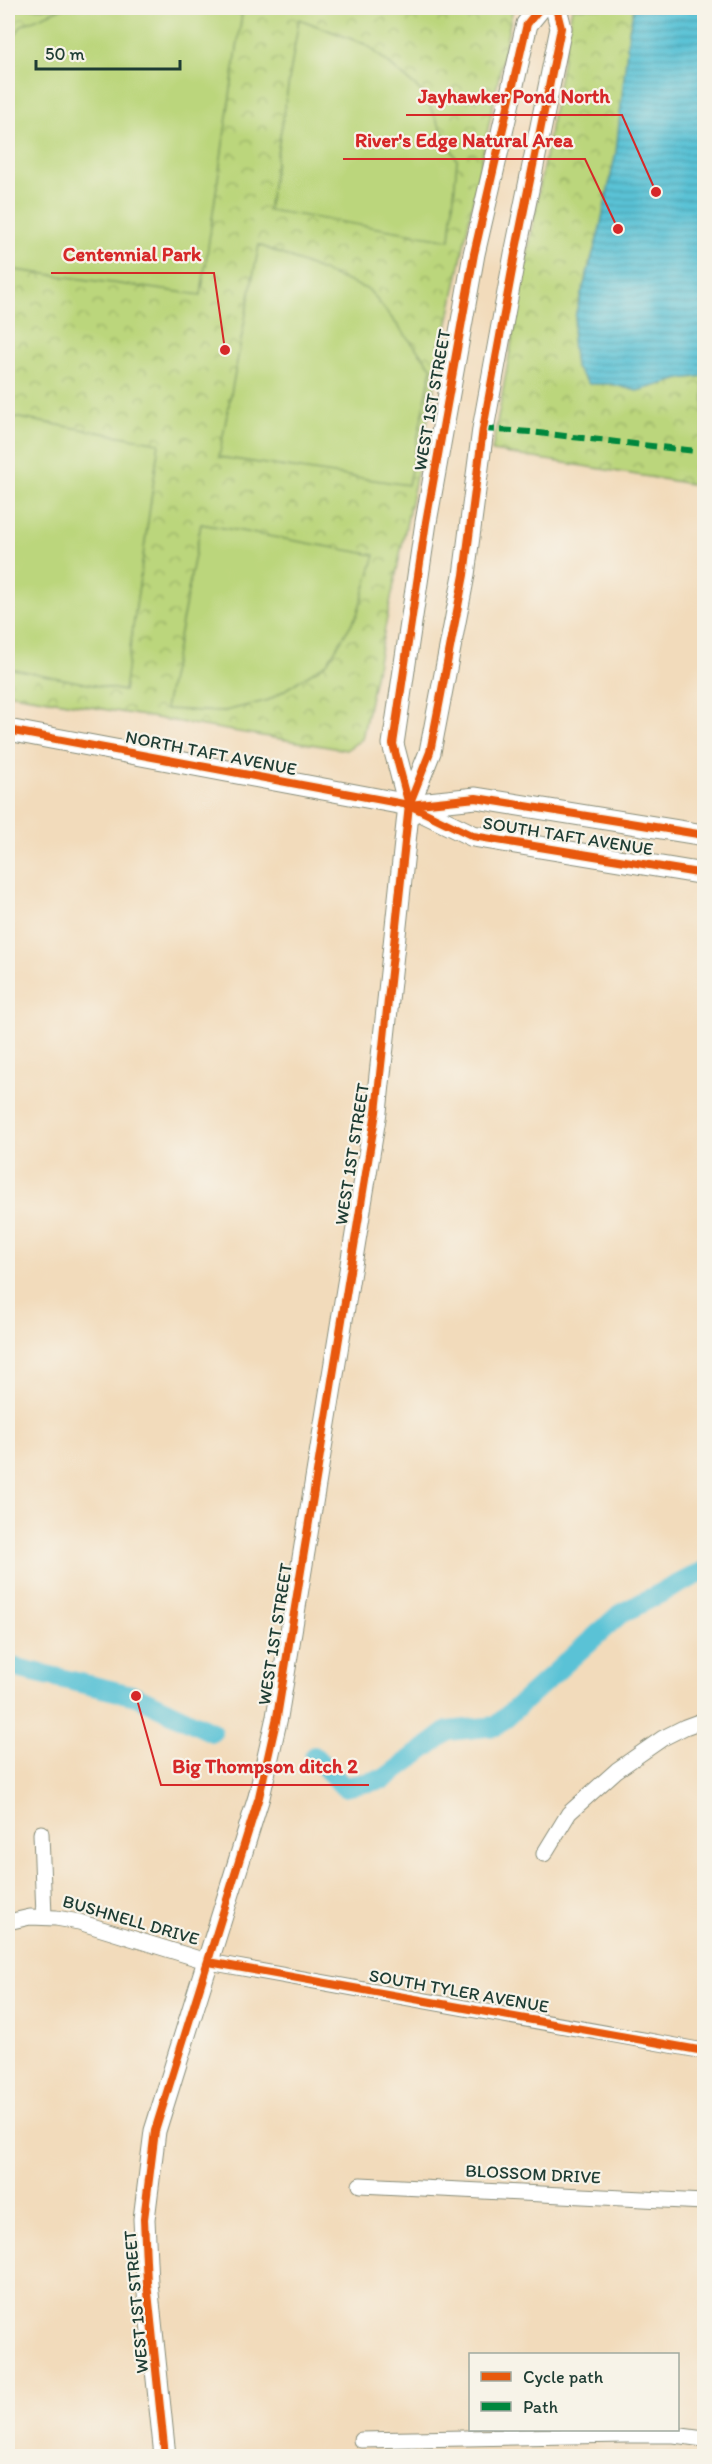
<svg xmlns="http://www.w3.org/2000/svg" width="712" height="2464" font-family="Itim,sans-serif">
	<style>
		.park { fill: url(#park-crowns); stroke: #6d8a58; stroke-width: 1.5 }
		.pitch { fill: #bbd67c; stroke: #6d8a58; stroke-width: 1.5 }
		.water { fill: url(#water-rules); stroke: #3c8085; stroke-width: 1.5 }
		.lines { fill: none; stroke-linecap: round; stroke-linejoin: round }
		.canal { stroke: #5ac2d6; stroke-width: 20 }
		.minor-casing { stroke: #888c78; stroke-width: 17 }
		.secondary-casing { stroke: #888c78; stroke-width: 23 }
		.minor { stroke: #fff; stroke-width: 15 }
		.secondary { stroke: #fff; stroke-width: 21 }
		.quiet { stroke: #00873e; stroke-width: 6; stroke-dasharray: 12 6; stroke-linecap: butt }
		.cycleway-casing { stroke: #f7f3e8; stroke-width: 11 }
		.cycleway { stroke: #e8590c; stroke-width: 8 }
		.labels { text-anchor: middle; stroke-width: 4.5; stroke-linejoin: round; paint-order: stroke }
		.street-label { font-size: 18px; fill: #1f3d34; stroke: #f7f3e8 }
		.leader { fill: none; stroke: #d62828; stroke-width: 2 }
		.callout-dot { fill: #d62828; stroke: #f7f3e8; stroke-width: 2 }
		.callout-label { font-size: 20px; text-anchor: middle; font-weight: bold; fill: #d62828; stroke: #f7f3e8; stroke-width: 4.5; stroke-linejoin: round; paint-order: stroke }
	</style>
	<defs>
		<pattern id="park-crowns" width="20" height="18" patternUnits="userSpaceOnUse" patternTransform="scale(1.5)"><rect width="20" height="18" fill="#bbd67c"/><path d="M2 6a3 3 0 1 1 6 0M12 15a3 3 0 1 1 6 0" fill="none" stroke="#97af66"/></pattern>
		<pattern id="water-rules" width="6" height="5" patternUnits="userSpaceOnUse" patternTransform="scale(1.5)"><rect width="6" height="5" fill="#5ac2d6"/><path d="M0 2.5h6" fill="none" stroke="#4a9fae"/></pattern>
	</defs>
	<rect width="100%" height="100%" fill="#f7f3e8"/>
	<filter id="ink" filterUnits="userSpaceOnUse"><feTurbulence type="fractalNoise" baseFrequency=".0167" numOctaves="2"/><feDisplacementMap in="SourceGraphic" scale="12" xChannelSelector="R" yChannelSelector="G"/><feConvolveMatrix kernelMatrix="1 2 1 2 8 2 1 2 1" color-interpolation-filters="sRGB"/></filter>
	<filter id="wash" filterUnits="userSpaceOnUse"><feTurbulence type="fractalNoise" baseFrequency=".008" numOctaves="4" result="noise"/><feDisplacementMap in="SourceGraphic" scale="24" xChannelSelector="R" yChannelSelector="G"/><feGaussianBlur stdDeviation="1.35" result="paint"/><feColorMatrix in="noise" values="0 0 0 0 0 0 0 0 0 0 0 0 0 0 0 0 0 1.4 0 .05"/><feComposite in="paint" operator="in"/></filter>
	<g filter="url(#wash)">
		<rect width="100%" height="100%" fill="#f2dbbb"/>
		<g class="park">
			<polygon points="8,8 513,8 362,739 346,750 8,693"/>
			<polygon points="572,8 704,8 704,486 492,451"/>
		</g>
		<g class="pitch">
			<polygon points="62,8 205,8 242,14 201,295 8,269 8,45 22,25"/>
			<polygon points="299,19 367,45 423,93 457,160 450,240 268,210"/>
			<polygon points="259,245 369,290 432,368 408,485 219,457"/>
			<polygon points="8,416 159,443 124,691 8,668"/>
			<polygon points="201,524 375,555 357,615 327,663 269,700 221,712 165,709"/>
		</g>
		<polygon class="water" points="634,8 704,8 704,376 681,379 637,391 611,384 589,384 575,367 572,340 576,312 599,232 616,152 629,30"/>
		<g class="lines">
			<g class="canal">
				<polyline points="8,1666 136,1696 212,1732"/>
				<polyline points="314,1756 344,1787 384,1779 448,1731 496,1726 620,1614 704,1571"/>
			</g>
		</g>
	</g>
	<g filter="url(#ink)">
		<g class="lines">
			<g class="minor-casing">
				<g id="minor">
					<polyline points="41,1833 44,1917"/>
					<polyline points="544,1854 569,1813 617,1770 663,1738 685,1727 704,1720"/>
					<polyline points="8,1922 30,1917 56,1918 79,1922 209,1962 704,2051"/>
					<polyline points="360,2185 704,2202"/>
					<polyline points="361,2440 626,2435 674,2435 704,2439"/>
				</g>
			</g>
			<g class="secondary-casing">
				<g id="secondary">
					<polyline points="8,730 409,805 473,836 704,874"/>
					<polyline points="409,805 393,744 426,522 474,254 527,24 540,8"/>
					<polyline points="409,805 476,798 704,835"/>
					<polyline points="165,2456 147,2283 144,2219 155,2131 259,1797 277,1717 376,1112 409,805 430,752 464,575 483,429 515,254 561,28 556,8"/>
				</g>
			</g>
			<use href="#minor" class="minor"/>
			<use href="#secondary" class="secondary"/>
			<polyline class="quiet" points="483,429 530,432 704,452"/>
			<g class="cycleway-casing">
				<g id="cycleway">
					<polyline points="8,730 409,805 473,836 704,874"/>
					<polyline points="409,805 393,744 426,522 474,254 527,24 540,8"/>
					<polyline points="409,805 476,798 704,835"/>
					<polyline points="209,1962 704,2051"/>
					<polyline points="165,2456 147,2283 144,2219 155,2131 259,1797 277,1717 376,1112 409,805 430,752 464,575 483,429 515,254 561,28 556,8"/>
				</g>
			</g>
			<use href="#cycleway" class="cycleway"/>
		</g>
	</g>
	<g class="labels">
		<g class="street-label">
			<text transform="translate(432 400) rotate(-80)" y="6">WEST 1ST STREET</text>
			<text transform="translate(211 753) rotate(11)" y="6">NORTH TAFT AVENUE</text>
			<text transform="translate(568 836) rotate(9)" y="6">SOUTH TAFT AVENUE</text>
			<text transform="translate(352 1154) rotate(-81)" y="6">WEST 1ST STREET</text>
			<text transform="translate(275 1634) rotate(-81)" y="6">WEST 1ST STREET</text>
			<text transform="translate(131 1920) rotate(16)" y="6">BUSHNELL DRIVE</text>
			<text transform="translate(459 1991) rotate(10)" y="6">SOUTH TYLER AVENUE</text>
			<text transform="translate(533 2174) rotate(3)" y="6">BLOSSOM DRIVE</text>
			<text transform="translate(136 2302) rotate(-95)" y="6">WEST 1ST STREET</text>
		</g>
	</g>
	<path class="leader" d="M656 192L622 115H406M618 229L585 159H343M225 350L214 273H51M136 1696L161 1785H369"/>
	<g class="callout-dot">
		<circle cx="656" cy="192" r="6"/>
		<circle cx="618" cy="229" r="6"/>
		<circle cx="225" cy="350" r="6"/>
		<circle cx="136" cy="1696" r="6"/>
	</g>
	<g class="callout-label">
		<text x="514" y="103">Jayhawker Pond North</text>
		<text x="464" y="147">River's Edge Natural Area</text>
		<text x="132" y="261">Centennial Park</text>
		<text x="265" y="1773">Big Thompson ditch 2</text>
	</g>
	<rect width="712" height="2464" fill="none" stroke="#f7f3e8" stroke-width="30"/>
	<rect x="469" y="2353" width="210" height="78" fill="#f7f3e8" stroke="#a1aaa0" stroke-width="1.5"/>
	<rect x="481" y="2372" width="30" height="9" fill="#e8590c" stroke="#a1aaa0" stroke-width="1.5"/>
	<text x="523" y="2383" font-size="18" fill="#1f3d34">Cycle path</text>
	<rect x="481" y="2402" width="30" height="9" fill="#00873e" stroke="#a1aaa0" stroke-width="1.5"/>
	<text x="523" y="2413" font-size="18" fill="#1f3d34">Path</text>
	<path d="M36 60v9h144v-9" fill="none" stroke="#1f3d34" stroke-width="3"/>
	<text x="45" y="60" font-size="18" fill="#1f3d34" stroke="#f7f3e8" stroke-width="4.5" paint-order="stroke">50 m</text>
</svg>
